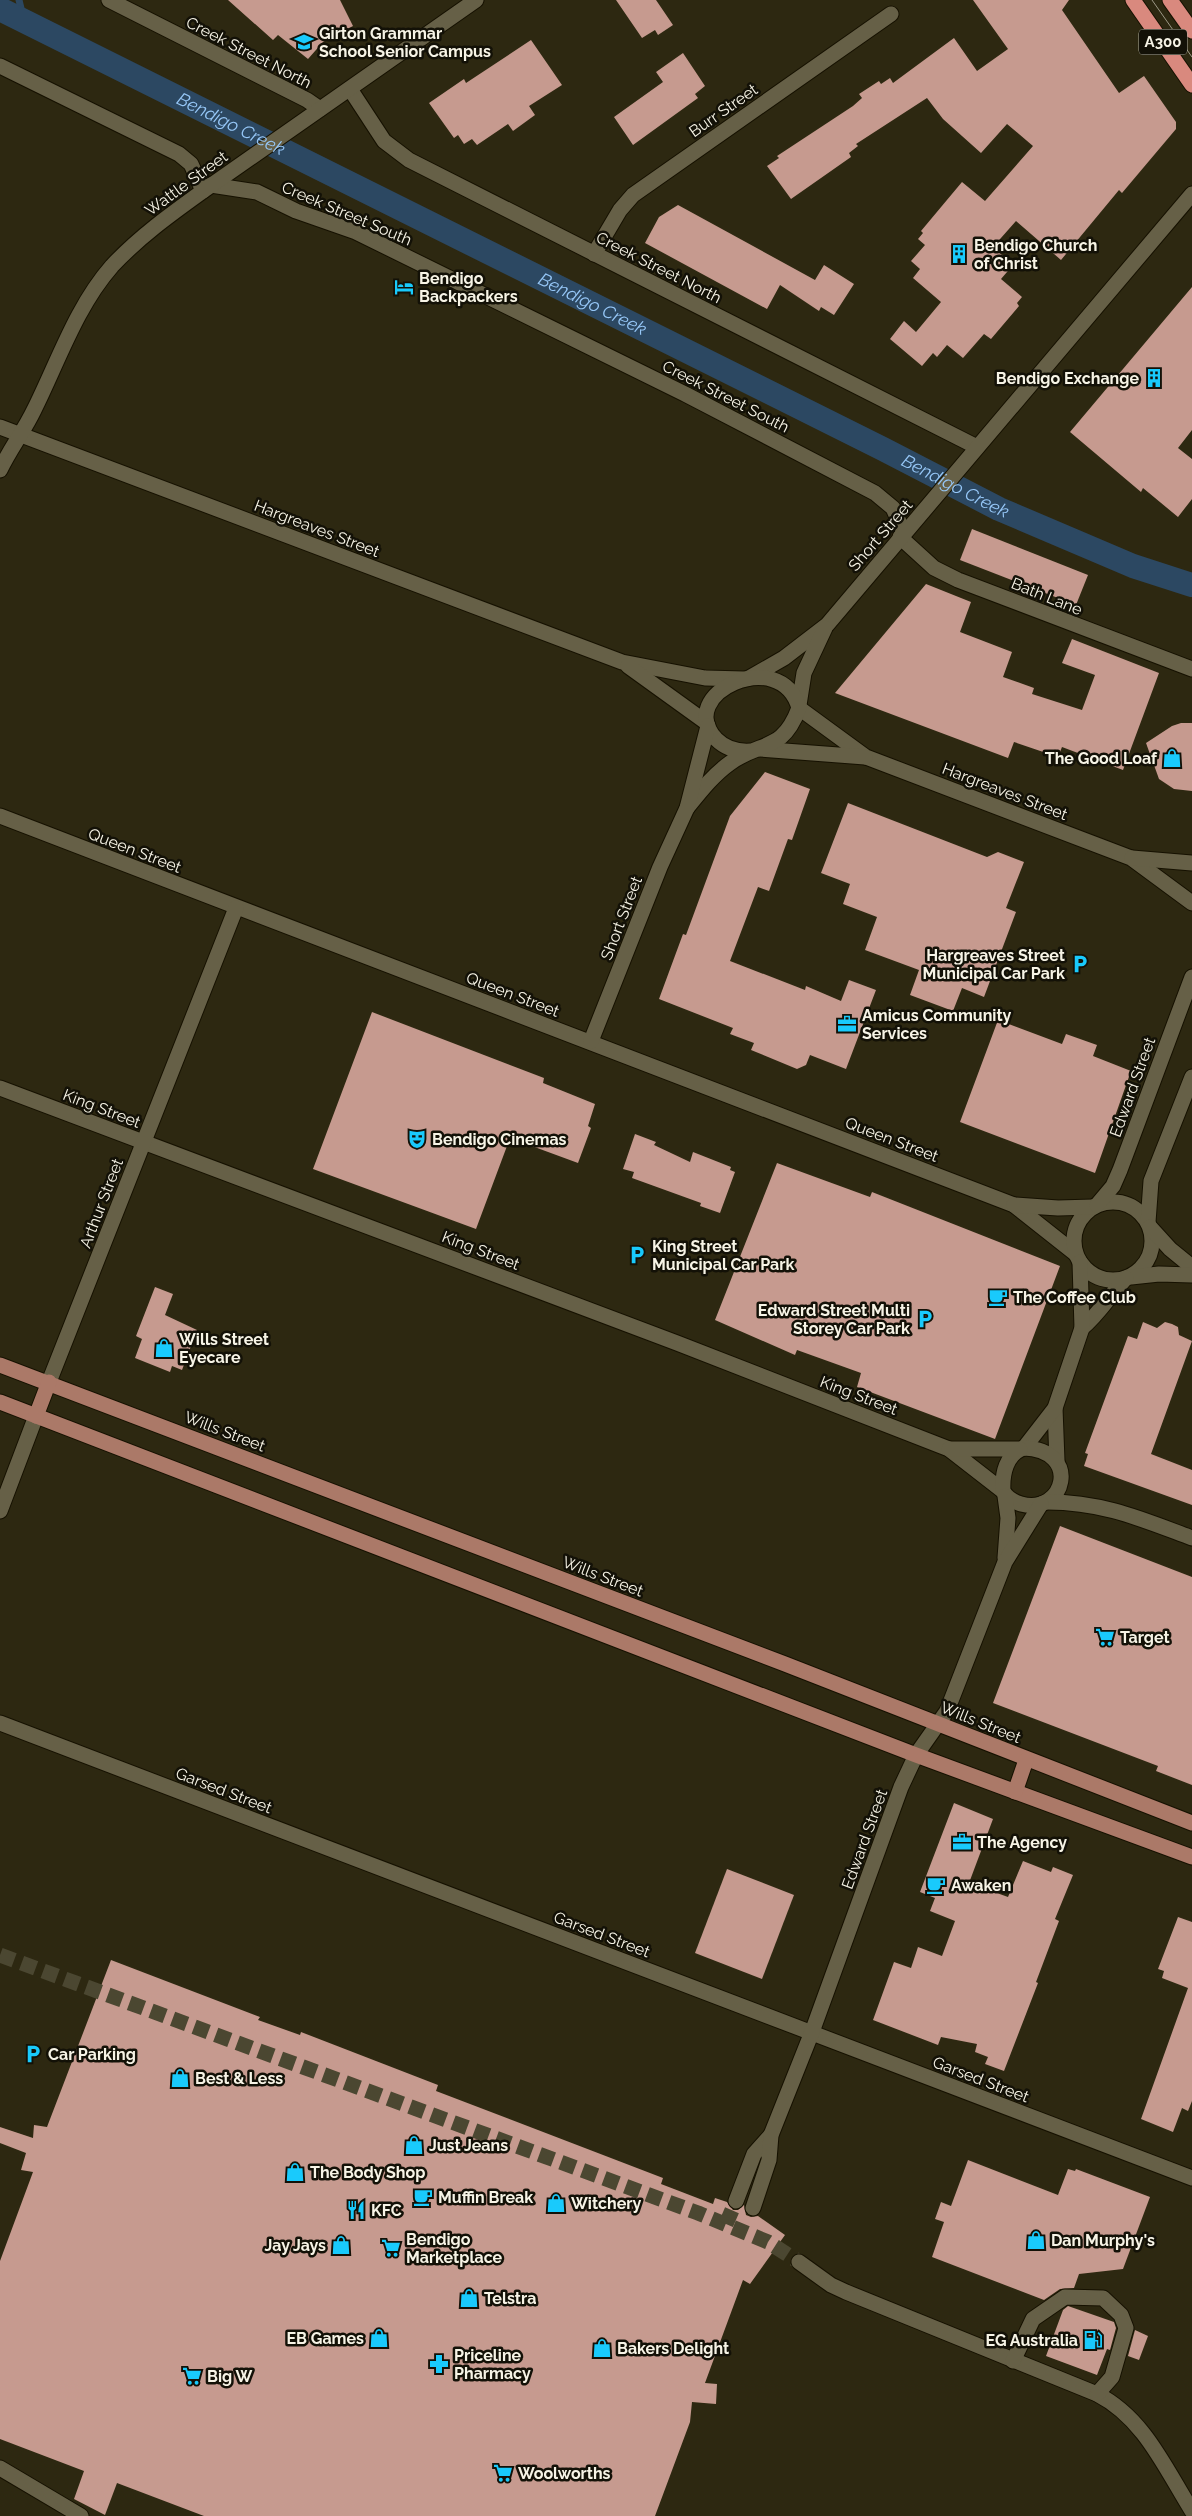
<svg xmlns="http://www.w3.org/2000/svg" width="1192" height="2516" font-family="Raleway,sans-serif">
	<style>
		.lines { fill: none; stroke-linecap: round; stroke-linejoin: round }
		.stream { stroke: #2c4862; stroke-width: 7 }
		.canal { stroke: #2c4862; stroke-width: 24 }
		.building { fill: #c69a8f }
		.minor-tunnel { stroke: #4b4731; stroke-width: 15; stroke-dasharray: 15 8; stroke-linecap: butt }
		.minor-casing { stroke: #161100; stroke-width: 17 }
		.major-casing { stroke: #161100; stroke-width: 17 }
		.highway-casing { stroke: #161100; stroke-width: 17 }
		.minor { stroke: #666047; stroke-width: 15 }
		.major { stroke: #ab7968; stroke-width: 15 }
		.highway { stroke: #d9897e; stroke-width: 15 }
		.tram { stroke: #9c9886; stroke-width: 1 }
		.labels { text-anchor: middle; stroke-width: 5; stroke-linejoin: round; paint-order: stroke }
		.shield { fill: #131107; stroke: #b3b0a3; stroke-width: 1 }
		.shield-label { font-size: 15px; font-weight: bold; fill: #f7f4e6 }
		.poi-label { font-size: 16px; font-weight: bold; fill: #f7f4e6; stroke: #131107; text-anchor: start }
		.street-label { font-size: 16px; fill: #f7f4e6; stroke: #131107 }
		.water-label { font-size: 18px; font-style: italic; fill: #96c7f7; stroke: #131107 }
	</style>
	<rect width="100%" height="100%" fill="#2d2811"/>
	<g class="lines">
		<polyline class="stream" points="19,0 24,21"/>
		<path class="canal" id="s1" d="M0,9L883,449L999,509L1133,566L1192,585"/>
	</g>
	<g class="building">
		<polygon points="228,0 340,0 353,26 323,42 308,59 278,35 273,40"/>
		<polygon points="616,0 656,0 673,25 658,35 655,30 642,38"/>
		<polygon points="973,0 1069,0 1062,10 1119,93 1144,76 1176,122 1176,129 1122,193 1119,190 1061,260 1016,221 993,247 1013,265 1001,279 1022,297 1017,303 1019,306 991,339 984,334 963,358 947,345 937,357 933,353 922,366 890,339 904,321 916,332 941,302 913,278 920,269 911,261 925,245 918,239 923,233 921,231 962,182 985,201 1033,146 1007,124 981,153 943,119 927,98 856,144 858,146 849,153 851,157 791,199 767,166 779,158 777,156 853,106 862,98 859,94 879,81 881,84 890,78 893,83 954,38 977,71 1008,49"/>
		<polygon points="531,40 562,85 529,106 535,115 513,131 508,124 477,145 472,139 464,144 458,135 454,138 429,103 464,79 466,83"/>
		<polygon points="683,53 705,86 695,94 698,98 633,145 614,117 663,82 656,72"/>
		<polygon points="678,205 815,280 824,265 854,284 834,315 821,307 819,311 780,285 767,309 645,243 659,217"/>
		<polygon points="1192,287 1192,430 1178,448 1192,459 1192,499 1178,517 1143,488 1141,492 1070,432"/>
		<polygon points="972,529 1088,575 1076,605 960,560"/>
		<polygon points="926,584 971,602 960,632 1012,652 1003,677 1034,688 1032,694 1082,710 1095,675 1062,663 1072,639 1159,673 1123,770 1062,747 1058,757 1014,742 1008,758 835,693"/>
		<polygon points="1181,723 1192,723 1192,791 1174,789 1159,779 1146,743 1172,726"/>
		<polygon points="765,772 810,789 792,840 788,839 769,891 758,887 730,961 805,990 806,986 841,1001 849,980 876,990 846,1069 810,1055 806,1065 797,1069 751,1050 754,1043 730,1034 733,1028 659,999 683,934 686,935 730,816"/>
		<polygon points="848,803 987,857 998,852 1024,862 1006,908 1016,912 984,997 962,988 953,1011 910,995 919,970 865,950 877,917 843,904 850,884 821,873"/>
		<polygon points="372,1012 544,1078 543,1083 595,1104 588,1126 591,1128 578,1163 510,1138 476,1229 313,1169"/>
		<polygon points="998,1020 1062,1044 1066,1034 1097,1045 1093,1056 1131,1071 1095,1173 960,1122"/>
		<polygon points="635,1134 656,1142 654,1145 690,1162 693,1152 731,1167 730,1170 735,1172 720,1213 700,1206 701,1203 632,1178 634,1172 623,1169"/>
		<polygon points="777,1163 870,1197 872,1192 1060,1266 995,1439 857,1387 861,1373 797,1350 795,1355 715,1320"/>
		<polygon points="155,1287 173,1294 165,1315 197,1330 182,1370 172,1366 170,1372 135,1358 142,1339 136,1336"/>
		<polygon points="1143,1322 1157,1328 1165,1322 1172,1324 1178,1327 1179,1335 1192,1341 1151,1454 1192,1470 1192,1505 1084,1466 1088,1454 1085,1453 1128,1336 1137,1339"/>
		<polygon points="1060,1526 1192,1577 1192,1785 1156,1771 1158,1766 993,1703"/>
		<polygon points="954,1803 993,1819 969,1883 1008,1897 1023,1861 1051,1872 1053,1867 1073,1875 1055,1919 1059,1921 1036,1982 1038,1983 1004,2071 985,2064 988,2057 975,2052 977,2044 941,2037 938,2045 873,2020 894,1962 911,1968 918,1947 942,1956 955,1921 930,1911 935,1898 920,1892"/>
		<polygon points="727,1869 794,1895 762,1979 695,1953"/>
		<polygon points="1178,1917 1192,1922 1192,2101 1188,2111 1182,2108 1173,2132 1141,2119 1188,1988 1162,1978 1164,1971 1158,1969"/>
		<polygon points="111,1960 260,2017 258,2020 300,2035 301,2032 438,2085 436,2091 663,2178 661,2184 713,2204 715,2198 727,2202 733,2210 738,2210 744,2205 746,2215 751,2217 758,2216 785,2235 750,2284 743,2280 705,2383 717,2384 716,2404 692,2402 690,2422 655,2516 204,2516 117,2483 105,2515 74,2499 84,2471 0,2439 0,2261 33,2172 21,2170 26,2153 0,2143 0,2127 33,2138 34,2125 47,2127"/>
		<polygon points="968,2160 1058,2195 1068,2169 1075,2171 1076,2169 1150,2197 1123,2269 1079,2274 1074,2288 1060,2289 1044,2300 932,2257 944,2222 935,2219 941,2202 951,2206"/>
		<polygon points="1068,2306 1114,2322 1116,2328 1110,2350 1107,2349 1097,2375 1046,2356 1063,2310"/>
		<polygon points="1135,2330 1148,2336 1139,2360 1128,2356"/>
	</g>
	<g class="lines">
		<g class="minor-tunnel">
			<polyline points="0,1955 698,2213 768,2242 799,2262"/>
			<polyline points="726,2224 736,2201"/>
		</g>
		<g class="minor-casing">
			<g id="minor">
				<polyline points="109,0 307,100 320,109"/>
				<polyline points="0,66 179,154 191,164 203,191"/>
				<polyline points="350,89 384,141 409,160 977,447"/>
				<polyline points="211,185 257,192 296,211 356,232 685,394 875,493 893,508 904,533"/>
				<polyline points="594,254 620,210 633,195 891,14"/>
				<polyline points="0,427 622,662 705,678 744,679"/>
				<path d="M0,470C10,449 24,431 34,410C58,362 76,307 112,266C139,237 171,214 203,191L476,0"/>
				<polyline points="900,537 934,568 958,580 1192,669"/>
				<polyline points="628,666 707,723"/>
				<polyline points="749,678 784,658 827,625 1192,194"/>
				<polyline points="799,705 804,673 825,628"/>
				<polyline points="799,708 866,757 1131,858 1192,903"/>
				<polyline points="760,749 865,757"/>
				<path d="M687,808C700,792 713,775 730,763C762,740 782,753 799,708C781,644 673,694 716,739C726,749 738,752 751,751"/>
				<polyline points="0,816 1014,1205 1076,1254"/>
				<polyline points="1132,858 1192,863"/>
				<polyline points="591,1041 660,867 687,808 708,726"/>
				<polyline points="0,1088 677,1343 949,1449 1003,1491"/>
				<circle cx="1113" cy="1241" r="39"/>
				<polyline points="1014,1205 1058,1208 1093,1207"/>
				<polyline points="1097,1205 1113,1186 1120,1170 1192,977"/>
				<polyline points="1148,1222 1151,1181 1192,1077"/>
				<polyline points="1150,1227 1170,1249 1192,1267"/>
				<polyline points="1131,1277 1159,1274 1192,1275"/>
				<path d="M1082,1328C1099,1314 1110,1295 1126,1278"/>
				<polyline points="49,1382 236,908"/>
				<polyline points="1055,1408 1057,1461"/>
				<polyline points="1024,1448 1055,1408 1082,1328 1080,1262"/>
				<path d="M1024,1448C1082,1450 1065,1516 1021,1504C1014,1502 1007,1498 1003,1491C1002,1474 1006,1454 1024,1448Z"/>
				<polyline points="949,1449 1020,1449"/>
				<path d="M1047,1502C1103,1502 1141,1519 1192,1538"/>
				<polyline points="0,1511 36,1416"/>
				<polyline points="1005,1558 1008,1518 1005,1496"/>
				<polyline points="0,1723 1192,2178"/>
				<polyline points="736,2201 754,2154 771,2135"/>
				<polyline points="753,2208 769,2160 771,2135 812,2032 901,1787 916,1755 947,1711 1005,1562 1041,1504"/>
				<path d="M799,2262L831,2285L846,2292L1097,2394C1144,2418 1165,2468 1192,2511"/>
				<polyline points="1013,2361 1033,2319 1065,2297 1103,2298 1121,2315 1126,2328 1112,2377 1097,2394"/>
				<polyline points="0,2468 81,2516"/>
			</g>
		</g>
		<g class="major-casing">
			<g id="major">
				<polyline points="0,1365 785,1664 1192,1823"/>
				<polyline points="0,1402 916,1755 1192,1857"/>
				<polyline points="36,1416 49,1382"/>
				<polyline points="1015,1792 1026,1760"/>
			</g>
		</g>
		<g class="highway-casing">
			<g id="highway">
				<polyline points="1133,0 1192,85"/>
				<polyline points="1170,0 1192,31"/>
			</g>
		</g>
		<use href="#minor" class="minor"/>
		<use href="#major" class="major"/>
		<use href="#highway" class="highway"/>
		<polyline class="tram" points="1152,0 1192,57"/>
	</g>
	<defs>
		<g id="school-bare" transform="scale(1.5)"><path d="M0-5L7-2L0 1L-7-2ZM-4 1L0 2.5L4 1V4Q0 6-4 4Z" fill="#19cafc" stroke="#131107" stroke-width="2.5" paint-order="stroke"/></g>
		<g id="building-bare" transform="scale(1.5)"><path d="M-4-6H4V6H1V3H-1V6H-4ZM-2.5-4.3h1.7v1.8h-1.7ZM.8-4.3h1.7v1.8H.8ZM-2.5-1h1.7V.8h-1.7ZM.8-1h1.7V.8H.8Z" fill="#19cafc" stroke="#131107" stroke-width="2.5" paint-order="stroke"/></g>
		<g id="hotel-bare" transform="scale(1.5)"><path d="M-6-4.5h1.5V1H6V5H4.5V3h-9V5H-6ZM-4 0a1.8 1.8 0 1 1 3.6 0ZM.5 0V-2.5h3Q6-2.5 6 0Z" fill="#19cafc" stroke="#131107" stroke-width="2.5" paint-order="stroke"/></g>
		<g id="shop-bare" transform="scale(1.5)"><path d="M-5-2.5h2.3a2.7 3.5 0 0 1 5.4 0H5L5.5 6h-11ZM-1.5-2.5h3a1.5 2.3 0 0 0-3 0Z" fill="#19cafc" stroke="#131107" stroke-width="2.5" paint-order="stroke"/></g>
		<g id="parking-bare" transform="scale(1.5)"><path d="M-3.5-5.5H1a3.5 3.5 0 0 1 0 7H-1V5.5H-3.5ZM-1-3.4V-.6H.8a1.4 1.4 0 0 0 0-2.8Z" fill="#19cafc" stroke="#131107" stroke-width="2.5" paint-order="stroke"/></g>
		<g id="office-bare" transform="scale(1.5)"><path d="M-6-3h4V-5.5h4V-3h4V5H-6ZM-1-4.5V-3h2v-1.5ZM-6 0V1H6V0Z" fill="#19cafc" stroke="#131107" stroke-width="2.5" paint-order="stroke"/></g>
		<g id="theatre-bare" transform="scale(1.5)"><path d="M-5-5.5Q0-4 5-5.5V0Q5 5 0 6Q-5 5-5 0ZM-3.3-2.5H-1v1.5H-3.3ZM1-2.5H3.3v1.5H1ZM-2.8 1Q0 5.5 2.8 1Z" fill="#19cafc" stroke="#131107" stroke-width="2.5" paint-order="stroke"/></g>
		<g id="cafe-bare" transform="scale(1.5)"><path d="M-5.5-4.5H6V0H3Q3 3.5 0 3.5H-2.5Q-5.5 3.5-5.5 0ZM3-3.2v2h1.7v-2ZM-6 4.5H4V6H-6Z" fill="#19cafc" stroke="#131107" stroke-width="2.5" paint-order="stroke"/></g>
		<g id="supermarket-bare" transform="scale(1.5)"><path d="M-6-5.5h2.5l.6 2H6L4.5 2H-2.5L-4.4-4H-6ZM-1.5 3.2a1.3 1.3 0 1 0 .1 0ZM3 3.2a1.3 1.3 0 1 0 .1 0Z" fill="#19cafc" stroke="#131107" stroke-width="2.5" paint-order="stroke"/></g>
		<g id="restaurant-bare" transform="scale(1.5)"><path d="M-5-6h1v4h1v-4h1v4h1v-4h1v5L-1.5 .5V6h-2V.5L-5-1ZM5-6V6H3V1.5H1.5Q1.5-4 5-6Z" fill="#19cafc" stroke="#131107" stroke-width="2.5" paint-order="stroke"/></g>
		<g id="fuel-bare" transform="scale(1.5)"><path d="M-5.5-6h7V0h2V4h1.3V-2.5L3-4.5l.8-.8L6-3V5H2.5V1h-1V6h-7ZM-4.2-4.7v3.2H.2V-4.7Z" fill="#19cafc" stroke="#131107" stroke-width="2.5" paint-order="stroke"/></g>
		<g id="pharmacy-bare" transform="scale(1.5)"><path d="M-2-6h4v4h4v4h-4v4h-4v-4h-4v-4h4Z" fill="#19cafc" stroke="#131107" stroke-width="2.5" paint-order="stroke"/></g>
	</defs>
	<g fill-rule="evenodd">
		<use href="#school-bare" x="304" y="42"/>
		<use href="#building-bare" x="959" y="254"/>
		<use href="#hotel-bare" x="404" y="287"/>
		<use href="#building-bare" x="1154" y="378"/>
		<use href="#shop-bare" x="1172" y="758"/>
		<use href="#parking-bare" x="1080" y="964"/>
		<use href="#office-bare" x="847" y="1024"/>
		<use href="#theatre-bare" x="417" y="1139"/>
		<use href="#parking-bare" x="637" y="1255"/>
		<use href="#cafe-bare" x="998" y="1297"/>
		<use href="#parking-bare" x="925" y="1319"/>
		<use href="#shop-bare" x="164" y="1348"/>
		<use href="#supermarket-bare" x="1105" y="1637"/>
		<use href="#office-bare" x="962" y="1842"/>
		<use href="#cafe-bare" x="936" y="1885"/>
		<use href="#parking-bare" x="33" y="2054"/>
		<use href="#shop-bare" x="180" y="2078"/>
		<use href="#shop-bare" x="414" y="2145"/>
		<use href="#shop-bare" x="295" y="2172"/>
		<use href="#cafe-bare" x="423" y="2197"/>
		<use href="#shop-bare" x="556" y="2203"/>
		<use href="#restaurant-bare" x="356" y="2210"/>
		<use href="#shop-bare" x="1036" y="2240"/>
		<use href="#shop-bare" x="341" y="2245"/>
		<use href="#supermarket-bare" x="391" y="2248"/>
		<use href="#shop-bare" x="469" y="2298"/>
		<use href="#shop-bare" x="379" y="2338"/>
		<use href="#fuel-bare" x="1093" y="2340"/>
		<use href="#shop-bare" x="602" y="2348"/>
		<use href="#pharmacy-bare" x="439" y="2364"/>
		<use href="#supermarket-bare" x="192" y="2376"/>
		<use href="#supermarket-bare" x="503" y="2473"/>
	</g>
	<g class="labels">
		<rect class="shield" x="1139" y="29.5" width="48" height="25" rx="4"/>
		<g class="shield-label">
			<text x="1163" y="47">A300</text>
		</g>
		<g class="poi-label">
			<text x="319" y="39">Girton Grammar<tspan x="319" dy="18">School Senior Campus</tspan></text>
			<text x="974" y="251">Bendigo Church<tspan x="974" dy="18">of Christ</tspan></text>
			<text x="419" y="284">Bendigo<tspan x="419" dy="18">Backpackers</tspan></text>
			<text x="1139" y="384" text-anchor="end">Bendigo Exchange</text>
			<text x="1157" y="764" text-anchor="end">The Good Loaf</text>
			<text x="1065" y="961" text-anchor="end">Hargreaves Street<tspan x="1065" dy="18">Municipal Car Park</tspan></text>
			<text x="862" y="1021">Amicus Community<tspan x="862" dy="18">Services</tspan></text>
			<text x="432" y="1145">Bendigo Cinemas</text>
			<text x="652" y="1252">King Street<tspan x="652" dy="18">Municipal Car Park</tspan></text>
			<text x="1013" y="1303">The Coffee Club</text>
			<text x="910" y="1316" text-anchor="end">Edward Street Multi<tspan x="910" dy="18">Storey Car Park</tspan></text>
			<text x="179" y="1345">Wills Street<tspan x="179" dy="18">Eyecare</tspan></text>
			<text x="1120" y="1643">Target</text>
			<text x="977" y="1848">The Agency</text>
			<text x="951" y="1891">Awaken</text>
			<text x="48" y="2060">Car Parking</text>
			<text x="195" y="2084">Best &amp; Less</text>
			<text x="429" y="2151">Just Jeans</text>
			<text x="310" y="2178">The Body Shop</text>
			<text x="438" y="2203">Muffin Break</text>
			<text x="571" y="2209">Witchery</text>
			<text x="371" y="2216">KFC</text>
			<text x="406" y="2245">Bendigo<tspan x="406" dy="18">Marketplace</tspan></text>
			<text x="1051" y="2246">Dan Murphy's</text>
			<text x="326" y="2251" text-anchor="end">Jay Jays</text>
			<text x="484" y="2304">Telstra</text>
			<text x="364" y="2344" text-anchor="end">EB Games</text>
			<text x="1078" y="2346" text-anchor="end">EG Australia</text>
			<text x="617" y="2354">Bakers Delight</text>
			<text x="454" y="2361">Priceline<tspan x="454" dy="18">Pharmacy</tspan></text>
			<text x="207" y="2382">Big W</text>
			<text x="518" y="2479">Woolworths</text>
		</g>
		<g class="street-label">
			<text transform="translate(249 52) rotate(27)" y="6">Creek Street North</text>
			<text transform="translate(723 110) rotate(-35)" y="6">Burr Street</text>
			<text transform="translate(186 183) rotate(-36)" y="6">Wattle Street</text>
			<text transform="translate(347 213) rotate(23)" y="6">Creek Street South</text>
			<text transform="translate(659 267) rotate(27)" y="6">Creek Street North</text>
			<text transform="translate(726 396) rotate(27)" y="6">Creek Street South</text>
			<text transform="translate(317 528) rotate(21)" y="6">Hargreaves Street</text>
			<text transform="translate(880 535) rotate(-49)" y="6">Short Street</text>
			<text transform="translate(1047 596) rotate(22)" y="6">Bath Lane</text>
			<text transform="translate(1005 791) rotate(21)" y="6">Hargreaves Street</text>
			<text transform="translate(135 850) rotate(21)" y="6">Queen Street</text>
			<text transform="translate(621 918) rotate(-69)" y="6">Short Street</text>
			<text transform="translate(513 994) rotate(21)" y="6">Queen Street</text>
			<text transform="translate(1132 1087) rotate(-70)" y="6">Edward Street</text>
			<text transform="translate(102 1108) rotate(21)" y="6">King Street</text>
			<text transform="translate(892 1139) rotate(21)" y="6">Queen Street</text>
			<text transform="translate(101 1203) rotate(-69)" y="6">Arthur Street</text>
			<text transform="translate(481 1250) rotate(21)" y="6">King Street</text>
			<text transform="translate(859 1395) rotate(21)" y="6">King Street</text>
			<text transform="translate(225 1431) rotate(21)" y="6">Wills Street</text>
			<text transform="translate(603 1576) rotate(21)" y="6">Wills Street</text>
			<text transform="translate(981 1722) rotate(22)" y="6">Wills Street</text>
			<text transform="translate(224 1790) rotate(21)" y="6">Garsed Street</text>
			<text transform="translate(864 1839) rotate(-70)" y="6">Edward Street</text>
			<text transform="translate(602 1934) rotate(21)" y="6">Garsed Street</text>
			<text transform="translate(981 2079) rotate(21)" y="6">Garsed Street</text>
		</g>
		<g class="water-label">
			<text dy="6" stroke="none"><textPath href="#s1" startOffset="258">Bendigo Creek</textPath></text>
			<text dy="6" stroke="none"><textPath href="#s1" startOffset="662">Bendigo Creek</textPath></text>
			<text dy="6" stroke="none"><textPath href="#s1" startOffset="1068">Bendigo Creek</textPath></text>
		</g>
	</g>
</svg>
